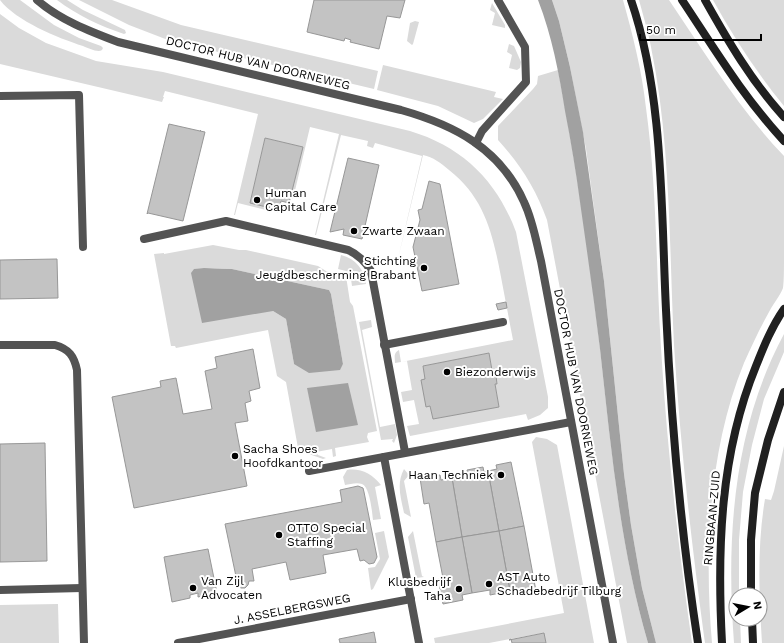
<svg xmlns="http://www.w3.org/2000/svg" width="784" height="643" font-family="'Work Sans',sans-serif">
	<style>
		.green { fill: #dadada; fill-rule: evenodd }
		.water { fill: #a1a1a1 }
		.building { fill: #c3c3c3; stroke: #979797 }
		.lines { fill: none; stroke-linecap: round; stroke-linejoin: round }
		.service { stroke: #535353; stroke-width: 8 }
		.minor { stroke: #535353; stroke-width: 8 }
		.secondary { stroke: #202020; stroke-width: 8 }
		.poi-dot { fill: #000; stroke: #fff; stroke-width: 1.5 }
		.labels { text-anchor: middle; stroke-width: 4; stroke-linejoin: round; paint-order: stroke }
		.street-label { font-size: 12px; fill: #000; stroke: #fff }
		.poi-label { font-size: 12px; fill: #000; stroke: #fff; text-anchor: start }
	</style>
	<rect width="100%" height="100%" fill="#fff"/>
	<g class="green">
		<path d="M0,0H20L54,25L79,38L101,46L103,48L102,50C98,53 88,48 83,46C58,38 16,21 0,0Z"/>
		<path d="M57,0H67L83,10L125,30L126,33L124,34C100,26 77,15 57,0Z"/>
		<polygon points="79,0 112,0 181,25 378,71 374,89 168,40 129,25"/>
		<path d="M552,0H623C633,36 642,71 646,108C657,188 656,268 661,348C667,447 678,545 692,643H656L642,588L631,525L624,474L604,281L586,149L570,67L559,21Z"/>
		<path d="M639,0H669C705,53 739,109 784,156C784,190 784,224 784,258C784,266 784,282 783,288C780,296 773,304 769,312C760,328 752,345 744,363C709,448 704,552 712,643H705L704,636C691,539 680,442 674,345C669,245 671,144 651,47C648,31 643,15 639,0Z"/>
		<path d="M713,0H784V106C757,73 734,38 713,0Z"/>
		<polygon points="492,3 505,25 505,28 492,25 495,13 490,10"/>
		<path d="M0,14L19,28L46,43L96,61L163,72L410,131C463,147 497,181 516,232L548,397V408L540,415L528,420L526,414L410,436L407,426L419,424L414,400L403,402L401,392L412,390L407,361L395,363C395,358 393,353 399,350L401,362L513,340C509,319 505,298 501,277C493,235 485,198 449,170C441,163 433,157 423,155L397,263L422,156L375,143L373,148L367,146L368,141L341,135L316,235H315L339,134L310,127L293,199L290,198L303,147L265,138L250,203L279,210L278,213L238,203L235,215H234L258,114L165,91L163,97H164L162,102L0,64ZM489,353L493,376H496L497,383L495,384L499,407L433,419L423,366Z"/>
		<polygon points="415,21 419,22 413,44 412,45 407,41 410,23"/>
		<polygon points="509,44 514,46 521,62 520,68 517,70 509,68 512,55 507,52"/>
		<polygon points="383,65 496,92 494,97 503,99 483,119 474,123 438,106 377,90"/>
		<path d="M558,70C576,162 589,255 600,348C611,447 620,546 648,643H627L547,220C536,189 520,164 498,140V126L533,89L537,84L538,76Z"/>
		<path d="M213,245L239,250H246L318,266L326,271L346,276L350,302L353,306L377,431L368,433L367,437L369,442L335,448L336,456L333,457L332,449L316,452L318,455L326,458L323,459L306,453L298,448L286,382L277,376L268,330L176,348L175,346H171L154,254L164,253V254ZM214,268L232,269L329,290L331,294L343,364L340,369L294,364L286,319L273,311L194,269Z"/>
		<path d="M341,255C356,259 364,269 366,284L352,286L350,272L338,269Z"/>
		<polygon points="371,320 372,327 362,330 380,427 395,424 397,435 394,443 392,441 393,439 381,440 359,322"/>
		<path d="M784,334V352L764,399L752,445L743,492L739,540V595H736V619H740L741,643H734C726,537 733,429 784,334Z"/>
		<polygon points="536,437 547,439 557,445 594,643 546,643 543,633 489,643 435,643 434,638 564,613 532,442"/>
		<path d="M784,446V643H762C759,595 757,546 765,499L771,500L774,491Z"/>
		<path d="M404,469L409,475L404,481L411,517L404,513C401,498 396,484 404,469Z"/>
		<path d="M347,470C361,468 372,474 381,485L375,487L381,519L373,520C372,512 370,487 362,484C357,482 350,484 345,485L343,477Z"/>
		<polygon points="384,531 389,557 373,589 371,590 368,568 375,567 380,559 375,533"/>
		<polygon points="413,531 422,576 424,577 416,578 408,537"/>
		<polygon points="58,604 59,643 0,643 0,605"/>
	</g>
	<g class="water">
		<path d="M538,0H552L559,21L570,67L583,132L604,281L624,474L631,525L642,588L656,643H648C620,547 611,448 600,349C594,300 587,251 580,202C576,172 571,142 565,111C559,73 552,36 538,0Z"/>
		<polygon points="204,268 232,269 329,290 331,294 343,364 340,370 309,373 294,364 286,319 273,311 202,323 191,273 194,269"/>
		<polygon points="348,383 358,425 316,432 307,388"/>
	</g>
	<g class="building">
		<polygon points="314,0 405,0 400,18 387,16 379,49 350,42 351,40 345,38 344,41 307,32"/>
		<polygon points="169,124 200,131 201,130 200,131 205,132 183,221 148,213 147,214"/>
		<polygon points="265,138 303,147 289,203 281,201 279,210 250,203"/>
		<polygon points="348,158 379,165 362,239 343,235 344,229 330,232"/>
		<polygon points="429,181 440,184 459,284 422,291 413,247 420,220 418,210 422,209"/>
		<polygon points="57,259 58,298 0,299 0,260"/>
		<polygon points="506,302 507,308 498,310 496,304"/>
		<polygon points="253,349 260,388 249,391 251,401 245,403 248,421 235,423 247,486 134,508 112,397 161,387 160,381 176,378 183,414 212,409 205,371 217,368 215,357"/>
		<polygon points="489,353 493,376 496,376 497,384 495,384 499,407 433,419 430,406 426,407 421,380 425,379 423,366"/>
		<polygon points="45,443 47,561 0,562 0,444"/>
		<polygon points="511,462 524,526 499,531 488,471 497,469 496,465"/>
		<polygon points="483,467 484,472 488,471 499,531 462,537 452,478 468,475 467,470"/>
		<polygon points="440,475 441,480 452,478 462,537 436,542 429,503 424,504 420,478"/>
		<polygon points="358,486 363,488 364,492 377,557 374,563 369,564 364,560 360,561 357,549 323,555 326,573 290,580 286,562 252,569 254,581 249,581 248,585 245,588 241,588 238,586 225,524 342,502 340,490"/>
		<polygon points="524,526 536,591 520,594 519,589 510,591 499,531"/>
		<polygon points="499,531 510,591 490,595 490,590 472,593 462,537"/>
		<polygon points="462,537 472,593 462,595 463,600 443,604 438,579 443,578 436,542"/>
		<polygon points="208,549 217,593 198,597 198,593 190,595 190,598 172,602 164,557"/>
		<polygon points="374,632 376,643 340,643 339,639"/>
		<polygon points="544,633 546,643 512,643 511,639 509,640"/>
	</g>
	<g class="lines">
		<g class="service">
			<polyline points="0,96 79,95 83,247"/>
			<path d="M0,345H55C69,349 74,356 77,370L84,643"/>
			<polyline points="0,590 82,588"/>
		</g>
		<g class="minor">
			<path d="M37,0C60,20 89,31 118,42L401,110C454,125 500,148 524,202C533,221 536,241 541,261L613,643"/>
			<polyline points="476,143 482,131 526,82 525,47 498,0"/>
			<path d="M144,239L226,221L348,250C359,255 365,261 371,271L405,452"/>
			<polyline points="384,345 503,322"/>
			<polyline points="384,457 419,643"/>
			<polyline points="309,471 571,422"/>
			<polyline points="178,643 411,599"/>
		</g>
		<g class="secondary">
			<path d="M631,0C664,96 661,209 666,310C671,421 681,533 698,643"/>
			<path d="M682,0C714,48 744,98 784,141"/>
			<path d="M705,0C728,41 752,82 784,117"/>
			<polyline points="751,595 751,540 755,493 768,440 784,392"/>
			<polyline points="752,619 753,643"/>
			<path d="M722,643C717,549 720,454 756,366C764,346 772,326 784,309"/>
		</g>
	</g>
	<g class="poi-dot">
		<circle cx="257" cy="200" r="4"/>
		<circle cx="354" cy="231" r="4"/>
		<circle cx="424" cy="268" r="4"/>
		<circle cx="447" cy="372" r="4"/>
		<circle cx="235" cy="456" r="4"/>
		<circle cx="501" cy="475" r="4"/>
		<circle cx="279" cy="535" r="4"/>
		<circle cx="489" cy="584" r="4"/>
		<circle cx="193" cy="588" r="4"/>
		<circle cx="459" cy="589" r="4"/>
	</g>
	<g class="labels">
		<g class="street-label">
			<text transform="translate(258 63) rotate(14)" y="4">DOCTOR HUB VAN DOORNEWEG</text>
			<text transform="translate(576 382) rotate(79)" y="4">DOCTOR HUB VAN DOORNEWEG</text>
			<text transform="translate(712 518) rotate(-85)" y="4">RINGBAAN-ZUID</text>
			<text transform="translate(292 609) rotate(-11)" y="4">J. ASSELBERGSWEG</text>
		</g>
		<g class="poi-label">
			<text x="265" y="197">Human<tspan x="265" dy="14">Capital Care</tspan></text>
			<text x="362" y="235">Zwarte Zwaan</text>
			<text x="416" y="265" text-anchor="end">Stichting<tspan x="416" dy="14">Jeugdbescherming Brabant</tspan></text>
			<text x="455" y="376">Biezonderwijs</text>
			<text x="243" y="453">Sacha Shoes<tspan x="243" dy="14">Hoofdkantoor</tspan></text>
			<text x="493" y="479" text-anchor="end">Haan Techniek</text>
			<text x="287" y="532">OTTO Special<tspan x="287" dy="14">Staffing</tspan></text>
			<text x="497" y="581">AST Auto<tspan x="497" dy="14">Schadebedrijf Tilburg</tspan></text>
			<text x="201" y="585">Van Zijl<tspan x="201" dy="14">Advocaten</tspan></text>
			<text x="451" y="586" text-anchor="end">Klusbedrijf<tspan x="451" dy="14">Taha</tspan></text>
		</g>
	</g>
	<g transform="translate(748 607) rotate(80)"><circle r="19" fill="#ffffff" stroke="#999999"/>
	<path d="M0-3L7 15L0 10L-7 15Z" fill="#000000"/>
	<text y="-6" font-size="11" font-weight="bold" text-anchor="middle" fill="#000000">N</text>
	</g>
	<path d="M640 34v6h121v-6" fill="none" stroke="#000000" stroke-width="2"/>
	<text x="646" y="34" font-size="12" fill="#000000" stroke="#ffffff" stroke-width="3" paint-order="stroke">50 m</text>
</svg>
